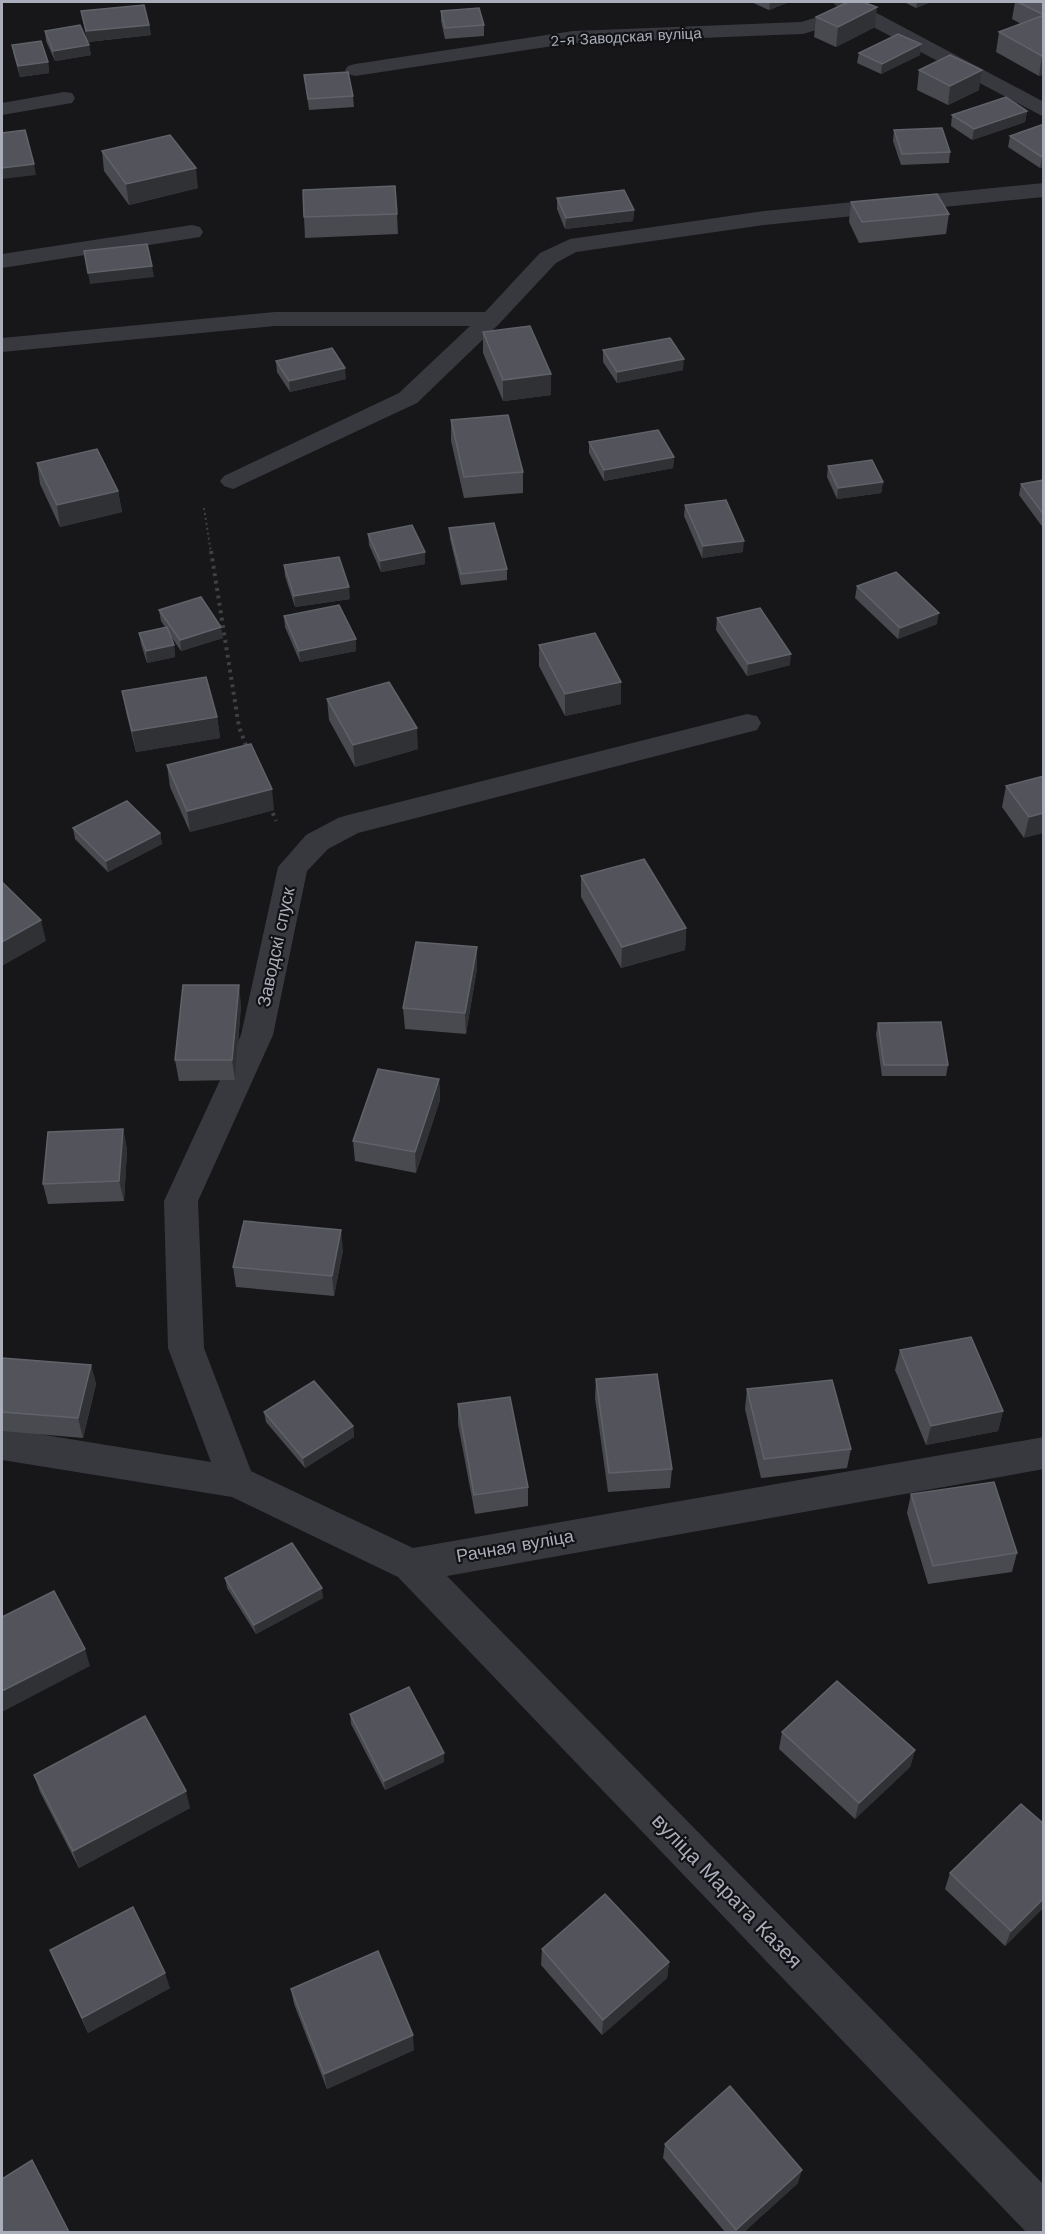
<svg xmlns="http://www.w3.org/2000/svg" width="1045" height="2234" font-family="'Work Sans',sans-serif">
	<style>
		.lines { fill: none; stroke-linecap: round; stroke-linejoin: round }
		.path-far1 { stroke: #3e4046; stroke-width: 2; stroke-dasharray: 2 3; stroke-linecap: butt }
		.path { stroke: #3e4046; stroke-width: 4; stroke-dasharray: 3 4.5; stroke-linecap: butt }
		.minor { fill: #38393f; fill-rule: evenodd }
		.wall { fill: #484a4f }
		.shaded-wall { fill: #303135 }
		.building { fill: #53545b; stroke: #60626a; stroke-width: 1.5 }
		.labels { text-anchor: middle; stroke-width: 4.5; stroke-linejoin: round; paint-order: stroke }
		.far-street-label { font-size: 15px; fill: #a9aeba; stroke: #121215 }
		.street-label { font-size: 18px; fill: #a9aeba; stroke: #121215 }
		.near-street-label { font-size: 21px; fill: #a9aeba; stroke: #121215 }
	</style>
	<rect width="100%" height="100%" fill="#17171a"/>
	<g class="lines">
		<polyline class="path-far1" points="204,508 211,553"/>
		<g class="path">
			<polyline points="211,551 239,727 247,748"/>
			<polyline points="270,806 276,821"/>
		</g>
		<g class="minor">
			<polygon points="832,2 856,2 1044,102 1044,117 856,18 803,34 573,43 355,76 348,74 345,70 348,66 355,64 573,31 801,22 841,10"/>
			<polygon points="64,92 72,93 75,98 72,103 2,115 2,103"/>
			<polygon points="1044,183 1044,197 764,225 576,252 556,263 499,324 417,403 233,489 224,486 220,481 224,476 399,393 470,326 275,326 2,352 2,338 275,312 485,312 540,253 570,239 764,211"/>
			<polygon points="192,225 200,227 203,232 200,237 2,268 2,254"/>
			<polygon points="747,714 757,716 761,723 757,730 358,833 328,849 307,871 273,1035 198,1201 204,1348 251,1471 413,1548 1044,1437 1044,1469 447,1576 1044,2185 1044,2232 1026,2232 398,1577 232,1497 2,1460 2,1428 211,1462 168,1348 164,1201 241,1035 278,867 306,835 338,818 348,815"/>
		</g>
	</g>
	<g class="wall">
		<polygon points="751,2 789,2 769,10"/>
		<polygon points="904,2 931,2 916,8"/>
		<polygon points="1015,2 1044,2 1044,74 1039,76 996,52 999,32 1021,24 1012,19"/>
		<polygon points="81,11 149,25 151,35 88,42 91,55 55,61 46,41 45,31 87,39"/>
		<polygon points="441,11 484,25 484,36 445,39 441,21"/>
		<polygon points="816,17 875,27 836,47 814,37"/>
		<polygon points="921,44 920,55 881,74 857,63 859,53"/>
		<polygon points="12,45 48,62 49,73 20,77 14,56"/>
		<polygon points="919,70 979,90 948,105 917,90"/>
		<polygon points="304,75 353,96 354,107 309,110"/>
		<polygon points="1027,111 1025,122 972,140 951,126 952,115"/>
		<polygon points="1044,124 1044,167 1040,168 1008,147 1010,136"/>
		<polygon points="894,130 950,152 949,163 901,165 893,141"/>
		<polygon points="102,151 198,188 129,205 104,171"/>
		<polygon points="557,198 634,210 633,221 565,229 557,209"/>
		<polygon points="851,202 949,214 946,234 859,243 849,222"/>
		<polygon points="397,214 398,234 305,238 304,217"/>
		<polygon points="483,332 551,395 503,401 483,353"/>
		<polygon points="603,350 683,370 617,383 603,362"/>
		<polygon points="276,361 346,379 290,392 277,372"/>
		<polygon points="451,420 523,472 523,493 464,498 451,441"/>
		<polygon points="589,442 674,457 673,468 604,481 589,453"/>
		<polygon points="37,463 118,491 122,512 60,527 40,484"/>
		<polygon points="828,466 883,482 881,493 837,499 827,477"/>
		<polygon points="1044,480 1044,529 1019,495 1021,484"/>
		<polygon points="685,505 743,552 702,558 684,516"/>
		<polygon points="449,528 507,569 507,580 461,585 450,539"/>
		<polygon points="368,534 425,564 381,572 369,545"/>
		<polygon points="284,565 350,599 295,607 285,576"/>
		<polygon points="857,586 937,624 898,639 855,598"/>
		<polygon points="159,610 223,638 181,651 170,635 174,645 175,657 147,663 141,644 139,633 165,627 161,621"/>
		<polygon points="284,616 356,639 356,651 300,662 285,627"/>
		<polygon points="717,618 790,665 747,676 716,630"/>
		<polygon points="539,645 621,682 621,704 565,716 539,666"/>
		<polygon points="122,691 217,717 220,738 136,752 126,712"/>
		<polygon points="327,699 418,749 355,767 329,720"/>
		<polygon points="167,765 274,810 190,832 170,787"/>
		<polygon points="1044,776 1024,838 1002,807 1006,786"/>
		<polygon points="73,828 160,833 162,844 108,872 75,839"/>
		<polygon points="581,876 686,928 685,950 621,968 581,897"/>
		<polygon points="477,968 466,1034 405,1029 403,1008"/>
		<polygon points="241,1005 235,1080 179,1081 175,1060"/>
		<polygon points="878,1023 948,1065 946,1076 882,1076 876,1034"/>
		<polygon points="439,1079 440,1100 416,1173 355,1161 353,1141"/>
		<polygon points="123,1129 127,1150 124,1201 48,1204 43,1184"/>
		<polygon points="343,1250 334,1296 236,1287 233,1267"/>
		<polygon points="900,1350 1003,1411 998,1431 926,1445 895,1370"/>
		<polygon points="2,1358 91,1365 96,1384 83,1438 2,1431"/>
		<polygon points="596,1379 672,1469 670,1488 608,1492 595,1398"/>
		<polygon points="747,1389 851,1449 847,1468 761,1478 745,1409"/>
		<polygon points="458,1404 528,1487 528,1506 475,1514 458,1424"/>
		<polygon points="264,1412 353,1426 354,1437 305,1468 266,1422"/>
		<polygon points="911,1494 1017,1553 1012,1572 928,1584 907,1513"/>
		<polygon points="225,1578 323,1598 256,1634 227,1588"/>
		<polygon points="350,1714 444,1762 385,1790 351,1724"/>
		<polygon points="782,1732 915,1750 910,1767 855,1819 779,1749"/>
		<polygon points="34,1775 190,1808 79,1868 40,1792"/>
		<polygon points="1044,1824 1044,1907 1005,1946 945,1889 950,1873"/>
		<polygon points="542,1949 669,1962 667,1978 602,2035 541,1965"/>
		<polygon points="50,1950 170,1988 88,2033"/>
		<polygon points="291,1989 414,2050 327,2089 294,2004"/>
		<polygon points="665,2144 798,2183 744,2232 725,2232 663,2158"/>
	</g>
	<g class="shaded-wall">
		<polygon points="770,2 789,2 769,10"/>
		<polygon points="917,2 931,2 916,8"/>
		<polygon points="877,7 875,27 836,47 838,27"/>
		<polygon points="149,25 151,35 87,42 86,31"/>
		<polygon points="921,44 920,55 881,74 882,64"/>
		<polygon points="89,45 91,55 55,61 53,51"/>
		<polygon points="1042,56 1044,56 1044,74 1039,76"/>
		<polygon points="48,62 49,73 20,77 18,66"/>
		<polygon points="982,70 979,90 948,105 950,86"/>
		<polygon points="1027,111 1025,122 972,140 974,129"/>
		<polygon points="1042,157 1044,157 1044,167 1040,168"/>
		<polygon points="34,164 36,175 2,179 2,168"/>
		<polygon points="196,168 198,188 129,205 126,184"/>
		<polygon points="634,210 633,221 565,229 566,218"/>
		<polygon points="152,266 154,277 90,284 88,273"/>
		<polygon points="684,359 683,370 617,383 617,372"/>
		<polygon points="345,368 346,379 290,392 289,381"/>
		<polygon points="551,374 551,395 503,401 503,380"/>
		<polygon points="674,457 673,468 604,481 604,470"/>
		<polygon points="883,482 881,493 837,499 838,488"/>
		<polygon points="118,491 122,512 60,527 57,505"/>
		<polygon points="744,541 743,552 702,558 703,546"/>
		<polygon points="425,552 425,564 381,572 380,561"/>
		<polygon points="349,587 350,599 295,607 294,596"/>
		<polygon points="939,613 937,624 898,639 900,628"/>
		<polygon points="221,627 223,638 181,651 180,640"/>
		<polygon points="356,639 356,651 300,662 299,651"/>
		<polygon points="174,645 175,657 147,663 146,651"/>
		<polygon points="791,654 790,665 747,676 748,664"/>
		<polygon points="621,682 621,704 565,716 565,694"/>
		<polygon points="217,717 220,738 136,752 132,731"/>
		<polygon points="417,728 418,749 355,767 353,745"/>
		<polygon points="272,789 274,810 190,832 187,811"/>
		<polygon points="1044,813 1044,833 1024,838 1029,817"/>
		<polygon points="160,833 162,844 108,872 106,861"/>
		<polygon points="41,920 46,941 2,966 2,942"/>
		<polygon points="686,928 685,950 621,968 622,947"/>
		<polygon points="477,947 477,968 466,1034 465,1013"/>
		<polygon points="239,985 241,1005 235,1080 232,1060"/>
		<polygon points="439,1079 440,1100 416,1173 415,1152"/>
		<polygon points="123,1129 127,1150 124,1201 119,1181"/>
		<polygon points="341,1230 343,1250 334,1296 332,1276"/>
		<polygon points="91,1365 96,1384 83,1438 78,1418"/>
		<polygon points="1003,1411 998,1431 926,1445 931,1426"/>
		<polygon points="353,1426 354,1437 305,1468 303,1458"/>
		<polygon points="322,1588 323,1598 256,1634 254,1625"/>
		<polygon points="85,1649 90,1666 2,1712 2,1691"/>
		<polygon points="915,1750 910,1767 855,1819 859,1803"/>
		<polygon points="444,1753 444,1762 385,1790 384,1781"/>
		<polygon points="186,1791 190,1808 79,1868 73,1851"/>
		<polygon points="1044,1898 1044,1907 1005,1946 1011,1931"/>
		<polygon points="669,1962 667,1978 602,2035 603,2020"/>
		<polygon points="165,1973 170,1988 88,2033 82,2018"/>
		<polygon points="413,2035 414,2050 327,2089 324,2074"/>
		<polygon points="802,2170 798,2183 744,2232 735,2232 736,2230"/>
	</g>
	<g class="building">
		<polygon points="848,2 863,2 877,7 838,27 816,17"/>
		<polygon points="1018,2 1044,2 1044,15"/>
		<polygon points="144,5 149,25 86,31 81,11"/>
		<polygon points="479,8 484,25 445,28 441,11"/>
		<polygon points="1044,15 1044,56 1042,56 999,32"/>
		<polygon points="80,25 89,45 53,51 45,31"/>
		<polygon points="898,34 921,44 882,64 859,53"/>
		<polygon points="41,41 48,62 18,66 12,45"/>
		<polygon points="950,55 982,70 950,86 919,70"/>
		<polygon points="348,72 353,96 308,99 304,75"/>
		<polygon points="1006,97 1027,111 974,129 952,115"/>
		<polygon points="1044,124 1044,157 1042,157 1010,136"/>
		<polygon points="942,128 950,152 902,154 894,130"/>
		<polygon points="25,130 34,164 2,168 2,133"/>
		<polygon points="170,135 196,168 126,184 102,151"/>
		<polygon points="395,186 397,214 304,217 303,190"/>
		<polygon points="624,190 634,210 566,218 557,198"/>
		<polygon points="937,194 949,214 862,222 851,202"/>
		<polygon points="147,244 152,266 88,273 84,251"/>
		<polygon points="530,326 551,374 503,380 483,332"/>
		<polygon points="670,338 684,359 617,372 603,350"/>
		<polygon points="332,348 345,368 289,381 276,361"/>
		<polygon points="508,415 523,472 464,477 451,420"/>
		<polygon points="658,430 674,457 604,470 589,442"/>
		<polygon points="97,449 118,491 57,505 37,463"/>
		<polygon points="872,460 883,482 838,488 828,466"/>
		<polygon points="1044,480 1044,515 1021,484"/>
		<polygon points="726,500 744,541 703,546 685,505"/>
		<polygon points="494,523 507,569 461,574 449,528"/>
		<polygon points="412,525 425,552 380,561 368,534"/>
		<polygon points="339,557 349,587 294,596 284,565"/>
		<polygon points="896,572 939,613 900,628 857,586"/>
		<polygon points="201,597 221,627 180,640 159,610"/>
		<polygon points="339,605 356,639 299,651 284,616"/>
		<polygon points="760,608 791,654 748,664 717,618"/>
		<polygon points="167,627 174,645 146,651 139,633"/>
		<polygon points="595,633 621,682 565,694 539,645"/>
		<polygon points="206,677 217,717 132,731 122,691"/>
		<polygon points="389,682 417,728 353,745 327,699"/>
		<polygon points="251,744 272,789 187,811 167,765"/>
		<polygon points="1044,776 1044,813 1029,817 1006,786"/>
		<polygon points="127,801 160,833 106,861 73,828"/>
		<polygon points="644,859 686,928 622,947 581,876"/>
		<polygon points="2,882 41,920 2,942"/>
		<polygon points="416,942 477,947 465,1013 403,1008"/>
		<polygon points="183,985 239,985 232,1060 175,1060"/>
		<polygon points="941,1022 948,1065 884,1065 878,1023"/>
		<polygon points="378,1069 439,1079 415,1152 353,1141"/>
		<polygon points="123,1129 119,1181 43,1184 48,1132"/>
		<polygon points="244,1221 341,1230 332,1276 233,1267"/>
		<polygon points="971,1337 1003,1411 931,1426 900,1350"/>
		<polygon points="2,1358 91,1365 78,1418 2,1412"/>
		<polygon points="657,1374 672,1469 609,1473 596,1379"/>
		<polygon points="832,1380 851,1449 764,1459 747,1389"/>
		<polygon points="314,1381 353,1426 303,1458 264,1412"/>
		<polygon points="510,1397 528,1487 474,1495 458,1404"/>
		<polygon points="994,1482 1017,1553 933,1566 911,1494"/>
		<polygon points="292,1543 322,1588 254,1625 225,1578"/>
		<polygon points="54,1591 85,1649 2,1691 2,1617"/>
		<polygon points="837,1681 915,1750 859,1803 782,1732"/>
		<polygon points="409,1687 444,1753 384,1781 350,1714"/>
		<polygon points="145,1716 186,1791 73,1851 34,1775"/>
		<polygon points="1021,1804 1044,1824 1044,1898 1011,1931 950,1873"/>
		<polygon points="605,1894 669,1962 603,2020 542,1949"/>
		<polygon points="133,1907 165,1973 82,2018 50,1950"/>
		<polygon points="378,1951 413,2035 324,2074 291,1989"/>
		<polygon points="730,2086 802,2170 736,2230 665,2144"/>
		<polygon points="32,2160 69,2232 2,2232 2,2179"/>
	</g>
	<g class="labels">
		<g class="far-street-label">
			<text transform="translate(626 37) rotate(-3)" y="5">2-я Заводская вуліца</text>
		</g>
		<g class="street-label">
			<text transform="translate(276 947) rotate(-78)" y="6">Заводскі спуск</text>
			<text transform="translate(515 1546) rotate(-10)" y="6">Рачная вуліца</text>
		</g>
		<g class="near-street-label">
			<text transform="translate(727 1891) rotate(46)" y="7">вуліца Марата Казея</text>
		</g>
	</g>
	<rect width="1045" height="2234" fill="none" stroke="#a9aeba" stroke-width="6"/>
</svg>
